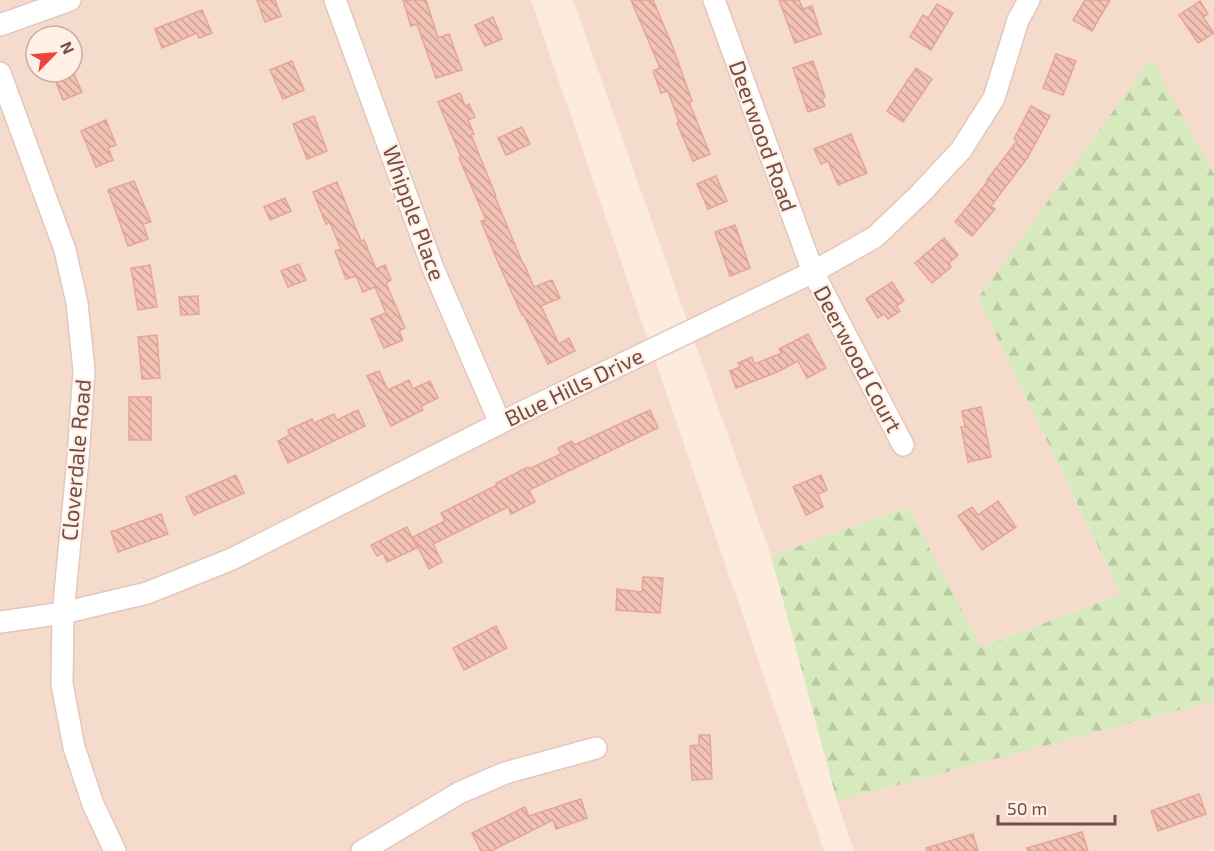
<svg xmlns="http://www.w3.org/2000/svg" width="1214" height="851" font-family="'Exo 2',sans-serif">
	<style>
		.residential { fill: #f4dbcc; fill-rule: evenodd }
		.forest { fill: url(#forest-firs) }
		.building { fill: url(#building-back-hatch); stroke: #e6a595; stroke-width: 1.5 }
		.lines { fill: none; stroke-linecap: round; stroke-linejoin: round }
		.minor-casing { stroke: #e3c7bd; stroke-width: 24 }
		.minor { stroke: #fff; stroke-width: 21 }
		.labels { text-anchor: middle; stroke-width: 4.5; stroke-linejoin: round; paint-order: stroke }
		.street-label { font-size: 22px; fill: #734e46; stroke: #fff0e5 }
	</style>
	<defs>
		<pattern id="forest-firs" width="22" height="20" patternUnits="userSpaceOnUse" patternTransform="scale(1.5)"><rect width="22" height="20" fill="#d7eabd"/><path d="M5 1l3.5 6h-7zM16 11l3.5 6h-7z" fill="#bccaa4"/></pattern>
		<pattern id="building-back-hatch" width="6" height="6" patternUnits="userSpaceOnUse" patternTransform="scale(1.5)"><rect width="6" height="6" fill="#f3c2b5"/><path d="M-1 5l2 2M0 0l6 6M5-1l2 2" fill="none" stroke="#c9a095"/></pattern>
	</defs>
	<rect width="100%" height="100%" fill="#fdebde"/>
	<g class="residential">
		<path d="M0,0H531L824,851H0ZM36,36H72V72H36Z"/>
		<polygon points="573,0 1214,0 1214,174 1151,60 978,298 1121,594 980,647 908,507 771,556"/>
		<polygon points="1214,701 1214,849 1208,851 854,851 837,801"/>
	</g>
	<polygon class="forest" points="1151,59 1214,174 1214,701 837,801 771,556 908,507 981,647 1121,594 978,298"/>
	<g class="building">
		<polygon points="257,0 275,0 281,16 265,22"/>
		<polygon points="403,0 426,0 438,38 449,34 462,70 436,78 417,24 411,26"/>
		<polygon points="631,0 653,0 672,45 692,101 689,102 710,154 693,161 677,123 679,122 668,91 661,93 653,71 660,68"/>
		<polygon points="779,0 799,0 803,9 812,6 821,34 795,43"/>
		<polygon points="1085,0 1110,0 1092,31 1073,20"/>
		<polygon points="1200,1 1208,14 1203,17 1214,33 1198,43 1179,15"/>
		<polygon points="937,4 953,13 931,50 910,37 923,15 928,18"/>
		<polygon points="202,10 212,33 199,38 197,33 162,48 155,29"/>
		<polygon points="493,17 502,39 485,46 475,25"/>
		<polygon points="1056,54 1076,61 1063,95 1043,88"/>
		<polygon points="292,61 304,90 283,99 270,70"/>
		<polygon points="813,61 825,97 822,99 825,106 808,112 793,68"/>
		<polygon points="916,68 932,79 903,122 887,111"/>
		<polygon points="52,72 73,72 82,92 63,100"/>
		<polygon points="460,93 465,106 469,104 475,117 468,120 474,134 471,135 496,196 495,197 523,264 524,264 534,287 552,280 560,298 541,306 559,344 569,338 575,351 548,364 523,314 522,315 497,260 481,221 486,220 459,158 461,157 438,102"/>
		<polygon points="1031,106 1050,116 1028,157 991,206 995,209 972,236 955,222 988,181 987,180 1017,141 1014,139"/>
		<polygon points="314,116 327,151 307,159 293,124"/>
		<polygon points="106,120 116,145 108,148 113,160 96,167 81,131"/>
		<polygon points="522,127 530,144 506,155 498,138"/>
		<polygon points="851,134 867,173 838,185 828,161 821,164 814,149"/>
		<polygon points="716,176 727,201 708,209 697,184"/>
		<polygon points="134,181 151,222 143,224 148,239 128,246 108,190"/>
		<polygon points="337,182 361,241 364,240 376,269 385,265 391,280 386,283 405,328 399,331 403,340 384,348 371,319 386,313 375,287 363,292 356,276 346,279 335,251 341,249 330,223 326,224 313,192"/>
		<polygon points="285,198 291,211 270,220 264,207"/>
		<polygon points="735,225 750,268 730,276 715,232"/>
		<polygon points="944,238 958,255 949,263 951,267 932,283 915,263"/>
		<polygon points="299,264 306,280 288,287 281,271"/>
		<polygon points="150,265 157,307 138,310 131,268"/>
		<polygon points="892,282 904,301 896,306 900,311 888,319 884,314 878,318 866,299"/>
		<polygon points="198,296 199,314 181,315 179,297"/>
		<polygon points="808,334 826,368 807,378 798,361 777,372 736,388 730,371 740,367 738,363 752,357 754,364 782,353 779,349"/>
		<polygon points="157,335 160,378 142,379 138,337"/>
		<polygon points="379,371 388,390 409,380 413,389 430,381 438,398 421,406 423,410 391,426 367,376"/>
		<rect x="129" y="397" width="22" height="43"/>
		<polygon points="981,407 991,457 968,462 961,427 965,427 962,411"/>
		<polygon points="358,410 365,426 288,463 278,441 290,435 288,430 312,419 314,423 334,414 337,420"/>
		<polygon points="650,410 658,428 529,490 535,502 511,514 508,507 433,544 442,562 429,569 413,537 445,521 441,513 497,485 496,483 528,467 529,469 561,454 558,448 572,441 574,445"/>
		<polygon points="236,475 244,493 194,515 186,497"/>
		<polygon points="821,475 827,490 818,494 823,507 806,515 793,487"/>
		<polygon points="998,501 1016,527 982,550 958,516 972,507 978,515"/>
		<polygon points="161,514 168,534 118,552 111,532"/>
		<polygon points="407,527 417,548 387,562 383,553 377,556 371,545"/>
		<polygon points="643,577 663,578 660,613 616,610 617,589 642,592"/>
		<polygon points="496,626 507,648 464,670 453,648"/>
		<polygon points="699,735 710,735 712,779 692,780 690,746 699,745"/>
		<polygon points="1199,794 1206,814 1158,831 1151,811"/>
		<polygon points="581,799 587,818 556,829 553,820 491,851 481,851 472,833 525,807 529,816"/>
		<polygon points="1082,832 1088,851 1028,851 1027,848"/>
		<polygon points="973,834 978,851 927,851 926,848"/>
	</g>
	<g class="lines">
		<g class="minor-casing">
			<g id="minor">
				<polyline points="335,0 433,268 500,423"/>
				<polyline points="714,0 813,272 903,445"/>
				<polyline points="0,25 70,0"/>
				<polyline points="0,73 65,250 77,303 84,370 78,459 63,613 62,684 74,747 93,804 115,851"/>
				<polyline points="0,622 63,613 147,593 232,559 508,419 813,272 875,237 920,194 961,150 994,98 1018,20 1029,0"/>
				<polyline points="362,851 459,793 505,773 596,748"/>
			</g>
		</g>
		<use href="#minor" class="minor"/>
	</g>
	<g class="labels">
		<g class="street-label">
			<text transform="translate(763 136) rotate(70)" y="8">Deerwood Road</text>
			<text transform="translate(414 213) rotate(70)" y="8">Whipple Place</text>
			<text transform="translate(858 359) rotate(62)" y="8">Deerwood Court</text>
			<text transform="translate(574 387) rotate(-26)" y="8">Blue Hills Drive</text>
			<text transform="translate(76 460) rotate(-85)" y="8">Cloverdale Road</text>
		</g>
	</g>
	<g transform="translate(54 54) rotate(65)"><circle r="28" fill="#fff0e5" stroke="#c7afa5" stroke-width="1.5"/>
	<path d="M0-4.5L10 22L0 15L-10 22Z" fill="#ec453e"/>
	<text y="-9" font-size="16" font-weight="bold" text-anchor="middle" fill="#734e46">N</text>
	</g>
	<path d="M998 815v9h117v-9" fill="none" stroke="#734e46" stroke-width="3"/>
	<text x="1007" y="815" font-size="18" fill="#734e46" stroke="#fff0e5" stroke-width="4.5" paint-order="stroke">50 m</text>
</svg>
